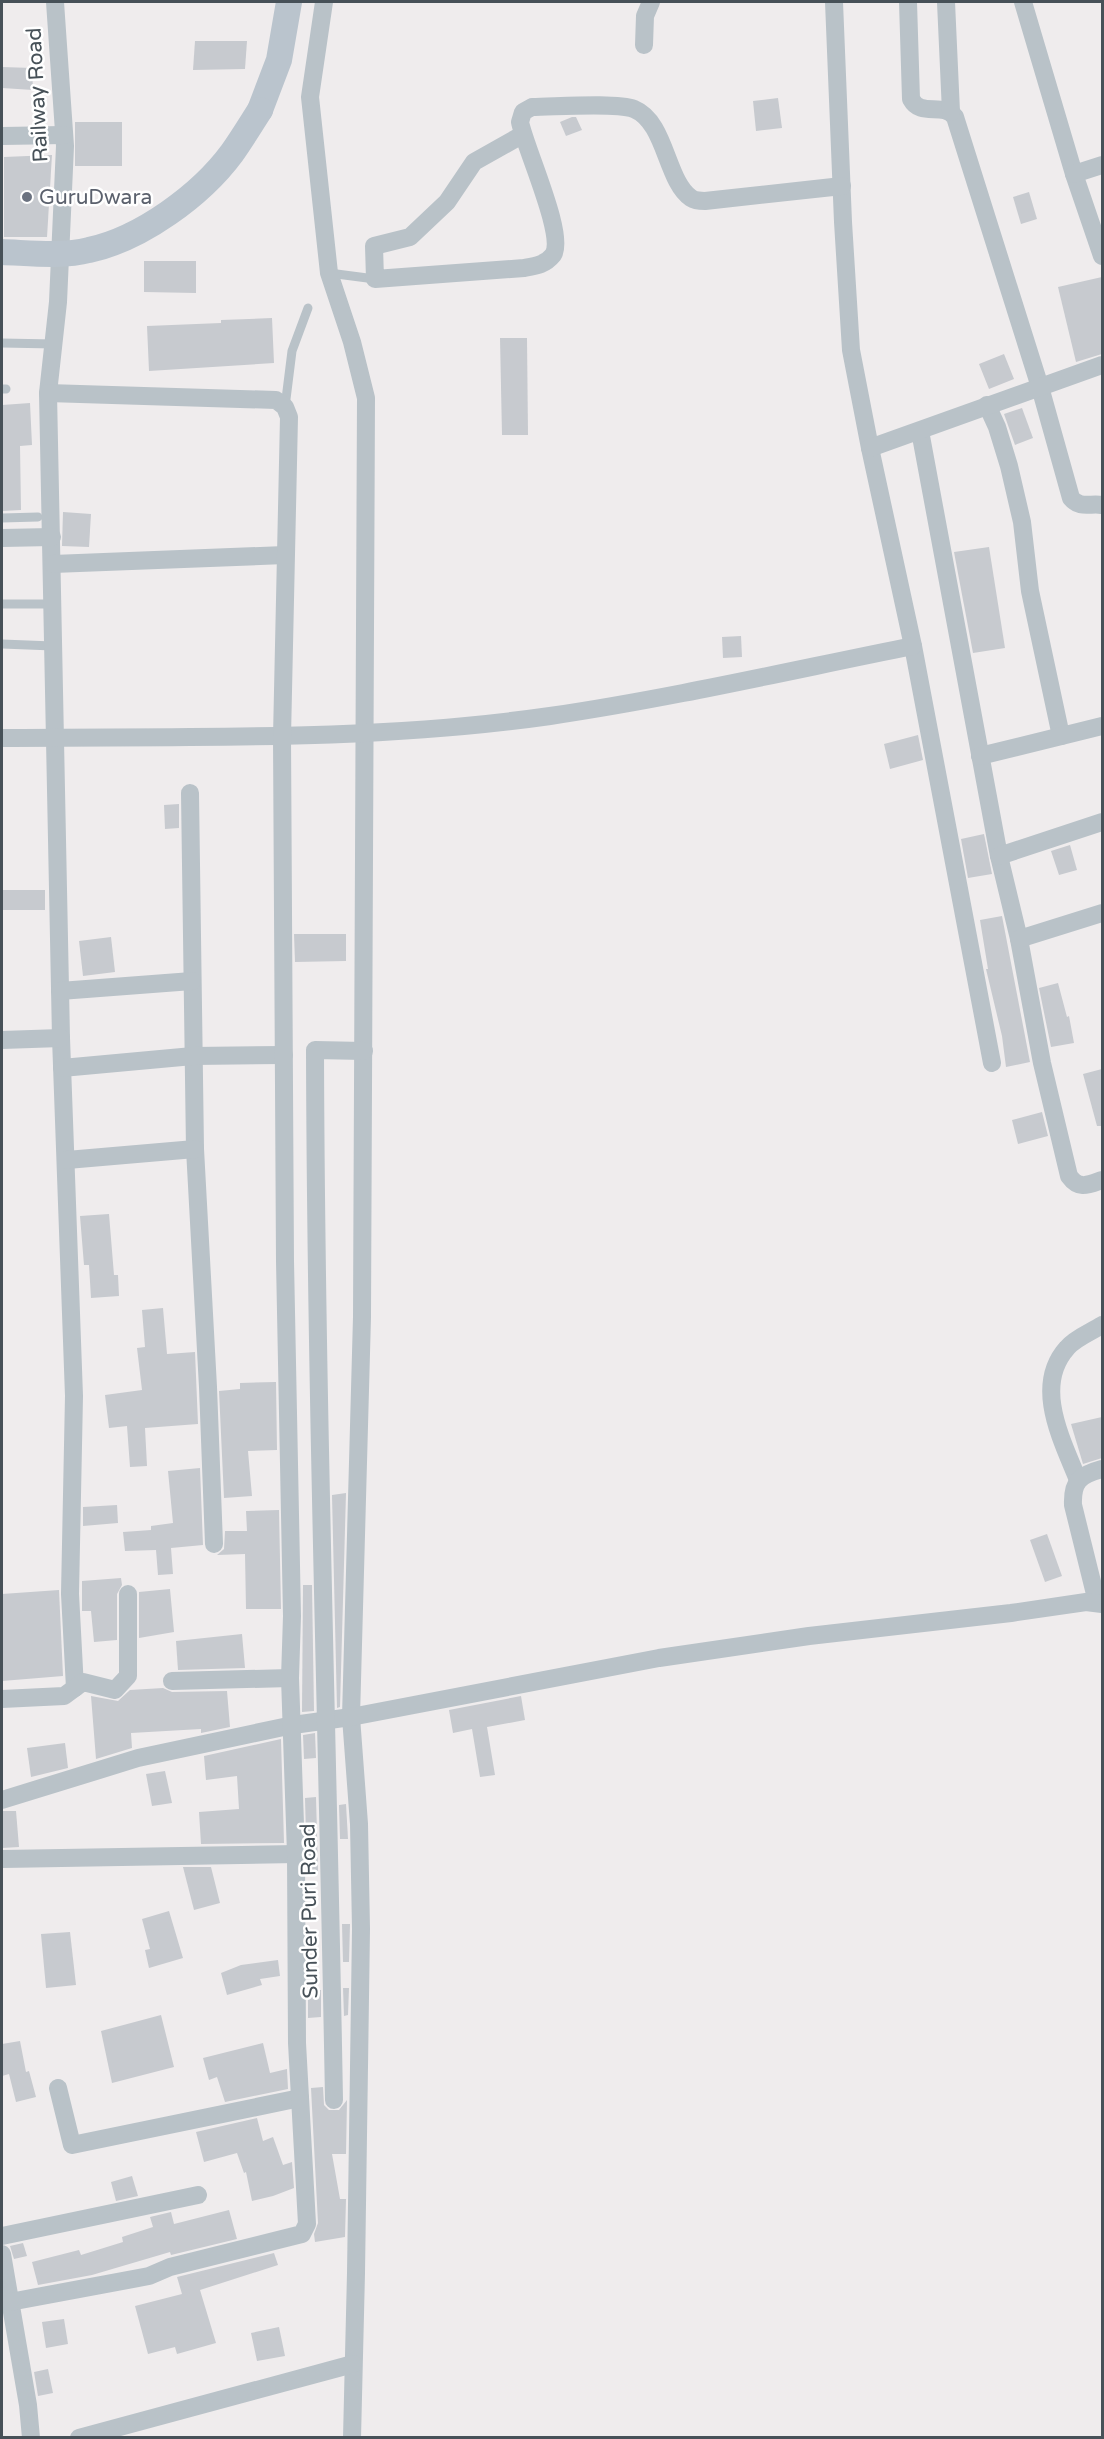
<svg xmlns="http://www.w3.org/2000/svg" width="1104" height="2439" font-family="'Varela Round',sans-serif">
	<style>
		.building { fill: #c7cacf }
		.lines { fill: none; stroke-linecap: round; stroke-linejoin: round }
		.lane { stroke: #b9c2c8; stroke-width: 9 }
		.street { stroke: #b9c2c8; stroke-width: 18 }
		.secondary { stroke: #bac4cd; stroke-width: 26 }
		.secondary-bridge { stroke: #bac4cd; stroke-width: 26 }
		.worship-dot { fill: #6b7280; stroke: #fff; stroke-width: 2 }
		.labels { text-anchor: middle; stroke-width: 5; stroke-linejoin: round; paint-order: stroke }
		.street-label { font-size: 21px; fill: #475158; stroke: #fff }
		.worship-label { font-size: 21px; fill: #5b616d; stroke: #fff; text-anchor: start }
	</style>
	<rect width="100%" height="100%" fill="#efeced"/>
	<g class="building">
		<polygon points="195,41 247,41 245,69 193,70"/>
		<polygon points="2,67 32,68 33,90 2,88"/>
		<polygon points="778,98 782,128 756,131 753,101"/>
		<polygon points="572,117 576,117 582,130 566,136 560,122"/>
		<rect x="75" y="122" width="47" height="44"/>
		<polygon points="52,155 47,237 4,237 4,157"/>
		<polygon points="1029,192 1037,219 1021,224 1013,197"/>
		<polygon points="144,261 196,261 196,293 144,292"/>
		<polygon points="1102,277 1102,354 1076,362 1058,287"/>
		<polygon points="272,318 274,363 149,371 147,326 221,323 221,320"/>
		<polygon points="500,338 527,338 528,435 502,435"/>
		<polygon points="1004,354 1014,379 989,389 979,364"/>
		<polygon points="30,403 32,445 20,446 21,510 2,511 2,405"/>
		<polygon points="1022,408 1033,438 1015,445 1004,414"/>
		<polygon points="63,512 91,514 89,547 62,546"/>
		<polygon points="989,547 1005,648 973,653 954,552"/>
		<polygon points="741,636 742,657 723,658 722,637"/>
		<polygon points="918,735 923,760 890,769 884,744"/>
		<polygon points="179,804 179,828 165,829 164,805"/>
		<polygon points="984,834 992,874 968,878 961,839"/>
		<polygon points="1070,845 1077,870 1059,875 1051,851"/>
		<rect x="3" y="890" width="42" height="20"/>
		<polygon points="1002,916 1030,1062 1006,1067 1002,1036 986,969 988,969 980,920"/>
		<polygon points="294,934 346,934 346,961 295,962"/>
		<polygon points="111,937 115,972 83,976 79,941"/>
		<polygon points="1058,983 1067,1017 1069,1016 1074,1043 1051,1047 1039,988"/>
		<polygon points="1102,1069 1102,1126 1097,1126 1083,1074"/>
		<polygon points="1042,1112 1048,1136 1018,1144 1012,1120"/>
		<polygon points="109,1214 114,1275 118,1275 119,1296 91,1298 89,1265 84,1265 80,1216"/>
		<polygon points="163,1308 167,1354 195,1352 198,1424 145,1428 147,1466 130,1467 127,1426 109,1428 105,1395 142,1390 137,1348 145,1347 142,1310"/>
		<polygon points="276,1382 277,1450 248,1451 252,1496 224,1498 219,1391 240,1389 240,1383"/>
		<polygon points="1102,1417 1102,1458 1083,1464 1071,1424"/>
		<polygon points="200,1468 203,1545 171,1548 173,1574 158,1575 156,1550 125,1551 123,1532 151,1530 151,1526 173,1523 168,1471"/>
		<polygon points="346,1493 340,1707 337,1708 332,1495"/>
		<polygon points="117,1505 118,1523 83,1526 83,1507"/>
		<polygon points="279,1510 281,1609 246,1609 245,1554 217,1555 224,1549 225,1531 247,1531 246,1511"/>
		<polygon points="1047,1534 1062,1576 1045,1582 1030,1540"/>
		<polygon points="121,1578 122,1585 117,1594 117,1640 94,1642 91,1611 82,1611 82,1581"/>
		<polygon points="303,1585 312,1585 314,1711 302,1712"/>
		<polygon points="170,1589 174,1632 139,1638 139,1592"/>
		<polygon points="59,1590 63,1676 2,1681 2,1594"/>
		<polygon points="242,1634 245,1668 178,1670 176,1641"/>
		<polygon points="163,1688 172,1692 227,1691 230,1727 201,1733 201,1729 131,1733 132,1748 96,1759 91,1696 118,1701 130,1690"/>
		<polygon points="521,1696 525,1720 487,1727 495,1775 480,1777 472,1729 453,1733 449,1710"/>
		<polygon points="315,1733 316,1758 304,1759 303,1735"/>
		<polygon points="281,1739 284,1843 201,1844 199,1812 239,1809 237,1776 206,1780 204,1756"/>
		<polygon points="65,1743 68,1768 31,1777 27,1748"/>
		<polygon points="165,1771 172,1803 152,1806 146,1774"/>
		<polygon points="316,1797 318,1871 307,1872 305,1798"/>
		<polygon points="346,1804 348,1839 340,1839 339,1805"/>
		<polygon points="2,1811 16,1811 19,1847 2,1848"/>
		<polygon points="183,1867 211,1867 220,1903 194,1910"/>
		<polygon points="169,1911 183,1958 149,1968 145,1950 150,1949 142,1919"/>
		<polygon points="342,1924 350,1924 349,1962 343,1962"/>
		<polygon points="70,1932 76,1985 46,1988 41,1934"/>
		<polygon points="278,1960 280,1976 260,1979 262,1985 227,1995 221,1973 241,1965"/>
		<polygon points="343,1988 349,1988 348,2015 344,2016"/>
		<polygon points="321,1990 321,2017 308,2018 308,1991"/>
		<polygon points="161,2015 174,2067 112,2083 101,2031"/>
		<polygon points="20,2041 26,2072 29,2071 36,2097 16,2102 9,2074 2,2076 2,2044"/>
		<polygon points="263,2043 270,2073 287,2069 288,2089 225,2102 217,2077 209,2080 203,2058"/>
		<polygon points="323,2087 324,2105 329,2110 339,2110 347,2100 346,2154 332,2154 340,2199 346,2199 345,2237 315,2242 314,2234 318,2223 311,2088"/>
		<polygon points="257,2118 263,2141 273,2137 283,2165 292,2162 294,2188 273,2196 252,2201 246,2172 244,2173 237,2153 204,2162 196,2132"/>
		<polygon points="132,2176 138,2196 116,2201 111,2182"/>
		<polygon points="229,2210 237,2239 171,2255 170,2252 92,2275 38,2285 32,2262 79,2250 81,2255 123,2242 122,2237 153,2227 150,2217 171,2212 174,2224"/>
		<polygon points="23,2243 27,2256 14,2259 10,2246"/>
		<polygon points="274,2253 278,2265 200,2290 216,2343 177,2354 175,2347 148,2354 135,2306 182,2294 177,2277"/>
		<polygon points="64,2319 68,2344 46,2348 42,2322"/>
		<polygon points="279,2327 285,2356 257,2361 251,2333"/>
		<polygon points="48,2369 53,2393 38,2396 34,2372"/>
	</g>
	<g class="lines">
		<g class="lane">
			<polyline points="329,273 375,279"/>
			<polyline points="2,343 54,344"/>
			<polyline points="2,389 6,389"/>
			<polyline points="285,407 292,351 308,308"/>
			<polyline points="2,518 38,517"/>
			<polyline points="2,604 53,604"/>
			<polyline points="2,644 53,646"/>
		</g>
		<g class="street">
			<polyline points="55,2 65,146 58,302 48,393 61,1038 74,1396 70,1594 75,1688"/>
			<polyline points="324,2 310,97 329,273 352,342 366,398 362,1317 351,1717 359,1824 361,1929 356,2273 352,2438"/>
			<polyline points="834,2 843,222 851,350 870,448 913,646 992,1063"/>
			<path d="M908,2L911,99C921,118 943,101 955,117L1040,387L1071,498C1080,509 1090,503 1102,505"/>
			<polyline points="946,2 951,112"/>
			<polyline points="1023,2 1074,174 1102,256"/>
			<polyline points="644,45 645,16 651,2"/>
			<path d="M522,135L474,162L447,202L410,237L374,246L375,279L524,268C536,266 545,265 553,255C566,236 525,148 520,122L523,112L532,107C554,107 616,102 634,109C666,122 666,181 691,198C694,200 701,201 705,201L842,186"/>
			<polyline points="2,136 64,135"/>
			<polyline points="1074,174 1102,165"/>
			<polyline points="987,405 997,427 1009,466 1022,522 1030,591 1061,736"/>
			<path d="M920,431L999,856L1019,939L1042,1063L1069,1176C1079,1190 1088,1185 1102,1180"/>
			<polyline points="870,448 1102,365"/>
			<polyline points="2,538 52,537"/>
			<polyline points="53,564 285,555"/>
			<path d="M2,738C185,736 368,742 550,716C672,698 793,670 913,646"/>
			<polyline points="980,756 1102,726"/>
			<polyline points="190,793 195,1149 208,1387 214,1544"/>
			<polyline points="999,856 1102,822"/>
			<polyline points="1019,939 1102,913"/>
			<polyline points="60,991 192,981"/>
			<polyline points="2,1040 61,1038"/>
			<polyline points="62,1068 193,1056 284,1055"/>
			<polyline points="67,1160 195,1149"/>
			<path d="M1078,1480C1062,1440 1033,1386 1067,1348C1075,1338 1091,1332 1102,1325"/>
			<path d="M1097,1602L1073,1505C1072,1481 1080,1475 1102,1469"/>
			<polyline points="172,1681 290,1678"/>
			<polyline points="2,1699 64,1696 83,1682 115,1690 128,1676 128,1594"/>
			<polyline points="2,1800 138,1758 293,1725 351,1717 659,1658 809,1636 1011,1613 1086,1602 1102,1604"/>
			<polyline points="2,1859 296,1854"/>
			<polyline points="58,2088 72,2145 300,2098"/>
			<path d="M334,2100C328,1750 316,1400 315,1050L364,1051"/>
			<polyline points="2,2236 198,2195"/>
			<polyline points="2,2254 28,2405 31,2438"/>
			<polyline points="10,2302 149,2276 170,2267 302,2234 307,2224 297,2043 296,1854 290,1678 292,1616 285,1261 282,737 289,417 285,407 276,400 48,393"/>
			<polyline points="79,2438 353,2364"/>
		</g>
		<polyline class="secondary" points="260,110 279,60 289,2"/>
		<path class="secondary-bridge" d="M2,252C30,253 62,257 89,250C141,239 201,195 232,153C242,139 251,124 260,110"/>
	</g>
	<circle class="worship-dot" cx="27" cy="197" r="6"/>
	<g class="labels">
		<g class="street-label">
			<text transform="translate(37 95) rotate(-93)" y="7">Railway Road</text>
			<text transform="translate(309 1911) rotate(-91)" y="7">Sunder Puri Road</text>
		</g>
		<g class="worship-label">
			<text x="39" y="204">GuruDwara</text>
		</g>
	</g>
	<rect width="1104" height="2439" fill="none" stroke="#475158" stroke-width="6"/>
</svg>
